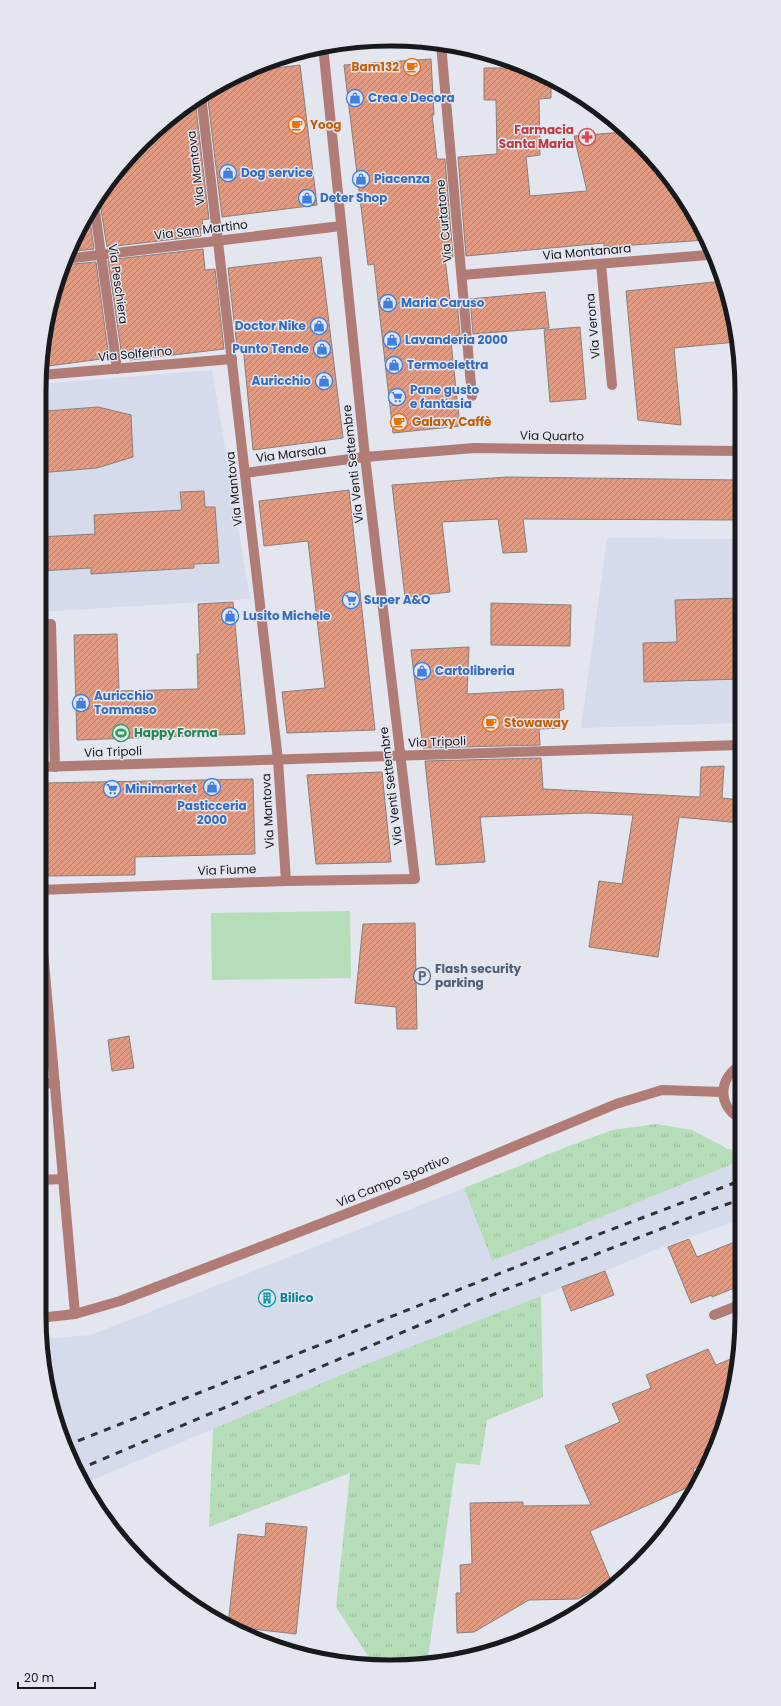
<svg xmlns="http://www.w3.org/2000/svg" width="781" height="1706" font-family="Poppins,sans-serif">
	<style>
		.built { fill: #d6dbec }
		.grass { fill: url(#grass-tufts) }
		.green { fill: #b4ddb8 }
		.building { fill: url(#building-hatch); stroke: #897f7b }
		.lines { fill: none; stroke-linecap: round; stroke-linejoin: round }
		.minor { stroke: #b17c76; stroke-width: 10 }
		.rail { stroke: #313237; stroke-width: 3; stroke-dasharray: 7 7; stroke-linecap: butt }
		.labels { text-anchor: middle; stroke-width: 3; stroke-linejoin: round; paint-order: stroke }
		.food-label { font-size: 12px; font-weight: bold; fill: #c56008; stroke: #e3e5ef; text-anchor: start }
		.shop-label { font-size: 12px; font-weight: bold; fill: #366cbe; stroke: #e3e5ef; text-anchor: start }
		.health-label { font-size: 12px; font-weight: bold; fill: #be3a42; stroke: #e3e5ef; text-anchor: end }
		.street-label { font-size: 12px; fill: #18191d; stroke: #e3e5ef }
		.leisure-label { font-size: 12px; font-weight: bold; fill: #27864d; stroke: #e3e5ef; text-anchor: start }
		.service-label { font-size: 12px; font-weight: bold; fill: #4e5e75; stroke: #e3e5ef; text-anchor: start }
		.culture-label { font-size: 12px; font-weight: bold; fill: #0d838f; stroke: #e3e5ef; text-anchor: start }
		.rim { fill: none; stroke: #18191d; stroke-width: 5 }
	</style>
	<defs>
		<pattern id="grass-tufts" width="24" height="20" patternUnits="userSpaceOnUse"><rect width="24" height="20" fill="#b4ddb8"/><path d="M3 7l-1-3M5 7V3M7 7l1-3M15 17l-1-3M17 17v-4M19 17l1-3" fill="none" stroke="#9abd9e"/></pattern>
		<pattern id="building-hatch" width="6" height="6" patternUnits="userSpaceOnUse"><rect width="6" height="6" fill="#e09b82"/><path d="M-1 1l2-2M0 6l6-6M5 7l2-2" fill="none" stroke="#b57e6a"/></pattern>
	</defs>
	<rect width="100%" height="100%" fill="#e3e5ef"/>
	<g class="built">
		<polygon points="212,370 250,599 39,612 40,384"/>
		<polygon points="607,538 740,539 740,723 581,728"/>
		<polygon points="742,1160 742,1219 667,1245 605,1271 369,1363 83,1484 58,1429 43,1339 91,1335 464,1188 492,1260"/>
	</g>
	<g class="grass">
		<polygon points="656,1124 692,1130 728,1149 741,1152 742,1160 492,1261 464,1188 574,1144 613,1130"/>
		<polygon points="541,1296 543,1397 487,1420 480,1465 456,1463 427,1664 372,1662 336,1607 350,1473 209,1527 213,1429 369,1363"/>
	</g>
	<polygon class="green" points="350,911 351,978 212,980 211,913"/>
	<g class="building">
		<polygon points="431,59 434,115 432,115 437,159 445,159 453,257 445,258 450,300 457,300 460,335 454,336 455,341 451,342 460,426 393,433 374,264 368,265 344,65"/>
		<polygon points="300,65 317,205 222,217 207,92 244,72"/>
		<polygon points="484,68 528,68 551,81 551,98 539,99 540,155 526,157 530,196 587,191 574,136 624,132 669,176 706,240 604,247 604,243 466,256 458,157 497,154 496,100 484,100"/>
		<polygon points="195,99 209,219 202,220 203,229 200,229 201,236 107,247 100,203 97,198 98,195 142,142"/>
		<polygon points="89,213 94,249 68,252"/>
		<polygon points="203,249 205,270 215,269 224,349 130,360 130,356 122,357 108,260"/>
		<polygon points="321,257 343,438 253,450 243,346 237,347 228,268"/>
		<polygon points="96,262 109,358 41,367 46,322 63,265"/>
		<polygon points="714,282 724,287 734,327 736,342 674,348 681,425 638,420 626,291"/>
		<polygon points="545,292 549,328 473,334 470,299"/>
		<polygon points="580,327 586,399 550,402 544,330"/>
		<polygon points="98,407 131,415 133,457 97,468 39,473 39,418 46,411"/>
		<polygon points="507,477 739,480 740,520 523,519 527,552 503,553 498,519 442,522 450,592 405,597 392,485"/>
		<polygon points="349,490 375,730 287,733 282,692 325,688 308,541 264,546 259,501"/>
		<polygon points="204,491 205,507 215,507 219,563 194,564 194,568 91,574 91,568 39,571 39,537 95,534 94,515 182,510 180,492"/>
		<polygon points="740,598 740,679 644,682 643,643 677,642 675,600"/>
		<polygon points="233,602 245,734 77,740 74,635 117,634 119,691 198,689 197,654 200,654 198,604"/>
		<polygon points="491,603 571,605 570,646 491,645"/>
		<polygon points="469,647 467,694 563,689 564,709 559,711 560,728 539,729 540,745 423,748 411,650"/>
		<polygon points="541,758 543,789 700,797 701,767 724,766 722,798 740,800 740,823 679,817 658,957 589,947 599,881 622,884 633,815 587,813 480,817 485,862 436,865 425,761"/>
		<polygon points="382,772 391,862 316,864 307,775"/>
		<polygon points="253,779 255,854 135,857 135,875 48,876 44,783"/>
		<polygon points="415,923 417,1029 397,1029 396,1007 355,1003 363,924"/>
		<polygon points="129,1036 134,1068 112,1071 108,1040"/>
		<polygon points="689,1239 697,1257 742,1239 742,1285 712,1297 712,1295 691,1303 668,1247"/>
		<polygon points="605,1271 614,1295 571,1311 562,1287"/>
		<polygon points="708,1349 716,1365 738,1356 735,1384 715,1450 707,1463 693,1469 697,1479 693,1485 590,1531 611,1581 578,1599 529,1600 474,1632 457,1633 456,1593 461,1593 460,1565 472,1564 470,1503 523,1502 523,1506 591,1505 565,1446 620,1422 612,1404 651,1388 646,1375"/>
		<polygon points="266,1523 307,1527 296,1634 235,1627 228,1625 238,1534 265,1537"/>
	</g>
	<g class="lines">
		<g class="minor">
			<polyline points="441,44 472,396"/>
			<polyline points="201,95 278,760 286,881"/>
			<polyline points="94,204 117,369"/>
			<polyline points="65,259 341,226"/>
			<polyline points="601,264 612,385"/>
			<polyline points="462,275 708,255 712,251"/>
			<polyline points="41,375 232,359"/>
			<polyline points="245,473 365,457 474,448 739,451"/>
			<polyline points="39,624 51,624 55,767"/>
			<polyline points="39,767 740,745"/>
			<polyline points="39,890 286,881 415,879 365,457 323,46"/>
			<polyline points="39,905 75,1314"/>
			<path d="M741,1065C718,1078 717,1106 741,1119"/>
			<polyline points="39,1084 55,1083"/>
			<polyline points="39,1180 63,1179"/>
			<polyline points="714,1315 742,1304"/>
			<polyline points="39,1318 75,1314 120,1301 426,1183 616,1104 662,1090 723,1092"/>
		</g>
		<g class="rail">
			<polyline points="65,1446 589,1238 742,1180"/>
			<polyline points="77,1470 479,1300 699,1214 742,1199"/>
		</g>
	</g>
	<defs>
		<g id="cafe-ring" transform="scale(0.9)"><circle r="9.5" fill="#e3e5ef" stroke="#e8710a" stroke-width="1.5"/><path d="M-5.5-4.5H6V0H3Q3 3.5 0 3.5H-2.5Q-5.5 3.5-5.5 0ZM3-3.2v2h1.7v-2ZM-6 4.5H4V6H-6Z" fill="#e8710a"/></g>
		<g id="shop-ring" transform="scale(0.9)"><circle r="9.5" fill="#e3e5ef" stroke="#3f7fe0" stroke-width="1.5"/><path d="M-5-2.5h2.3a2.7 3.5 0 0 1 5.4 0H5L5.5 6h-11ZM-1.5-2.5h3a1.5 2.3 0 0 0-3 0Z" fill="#3f7fe0"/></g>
		<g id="pharmacy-ring" transform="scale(0.9)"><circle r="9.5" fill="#e3e5ef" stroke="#e0444e" stroke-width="1.5"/><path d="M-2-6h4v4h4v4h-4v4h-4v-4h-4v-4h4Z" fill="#e0444e"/></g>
		<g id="supermarket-ring" transform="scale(0.9)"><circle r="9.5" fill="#e3e5ef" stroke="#3f7fe0" stroke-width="1.5"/><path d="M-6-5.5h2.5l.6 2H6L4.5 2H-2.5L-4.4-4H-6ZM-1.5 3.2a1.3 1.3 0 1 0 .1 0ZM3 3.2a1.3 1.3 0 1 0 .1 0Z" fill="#3f7fe0"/></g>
		<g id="stadium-ring" transform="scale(0.9)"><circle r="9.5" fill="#e3e5ef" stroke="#2e9e5b" stroke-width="1.5"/><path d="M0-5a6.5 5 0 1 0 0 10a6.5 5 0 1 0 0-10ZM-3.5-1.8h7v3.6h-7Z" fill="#2e9e5b"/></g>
		<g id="parking-ring" transform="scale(0.9)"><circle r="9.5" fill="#e3e5ef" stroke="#5c6f8a" stroke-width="1.5"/><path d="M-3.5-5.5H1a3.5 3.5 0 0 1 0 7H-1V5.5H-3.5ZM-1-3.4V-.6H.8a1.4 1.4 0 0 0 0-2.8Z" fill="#5c6f8a"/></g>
		<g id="building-ring" transform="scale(0.9)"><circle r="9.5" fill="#e3e5ef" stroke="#0f9aa8" stroke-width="1.5"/><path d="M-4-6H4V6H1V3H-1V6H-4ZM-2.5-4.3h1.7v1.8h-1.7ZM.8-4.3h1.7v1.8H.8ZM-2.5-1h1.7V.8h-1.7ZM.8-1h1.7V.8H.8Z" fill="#0f9aa8"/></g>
	</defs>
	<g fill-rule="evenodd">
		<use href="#cafe-ring" x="412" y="67"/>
		<use href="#shop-ring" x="355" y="98"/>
		<use href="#cafe-ring" x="297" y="125"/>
		<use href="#pharmacy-ring" x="587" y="137"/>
		<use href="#shop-ring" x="228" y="173"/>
		<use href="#shop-ring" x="361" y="179"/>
		<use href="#shop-ring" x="307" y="198"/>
		<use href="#shop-ring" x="388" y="303"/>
		<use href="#shop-ring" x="319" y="326"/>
		<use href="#shop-ring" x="392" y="340"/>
		<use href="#shop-ring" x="322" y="349"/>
		<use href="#shop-ring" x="394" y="365"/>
		<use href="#shop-ring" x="324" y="381"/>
		<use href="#supermarket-ring" x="397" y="397"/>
		<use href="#cafe-ring" x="399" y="422"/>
		<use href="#supermarket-ring" x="351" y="600"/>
		<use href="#shop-ring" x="230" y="616"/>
		<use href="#shop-ring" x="422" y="671"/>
		<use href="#shop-ring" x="81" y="703"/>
		<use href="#cafe-ring" x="491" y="723"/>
		<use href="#stadium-ring" x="121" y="733"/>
		<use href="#shop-ring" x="212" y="787"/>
		<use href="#supermarket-ring" x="112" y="789"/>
		<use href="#parking-ring" x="422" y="976"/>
		<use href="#building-ring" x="267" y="1298"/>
	</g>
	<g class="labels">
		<g class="food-label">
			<text x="399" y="71" text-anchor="end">Bam132</text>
			<text x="310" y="129">Yoog</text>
			<text x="412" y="426">Galaxy Caffè</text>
			<text x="504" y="727">Stowaway</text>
		</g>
		<g class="shop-label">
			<text x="368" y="102">Crea e Decora</text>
			<text x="241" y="177">Dog service</text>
			<text x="374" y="183">Piacenza</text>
			<text x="320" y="202">Deter Shop</text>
			<text x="401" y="307">Maria Caruso</text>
			<text x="306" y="330" text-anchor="end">Doctor Nike</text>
			<text x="405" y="344">Lavanderia 2000</text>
			<text x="309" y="353" text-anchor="end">Punto Tende</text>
			<text x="407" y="369">Termoelettra</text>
			<text x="311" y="385" text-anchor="end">Auricchio</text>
			<text x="410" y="394">Pane gusto<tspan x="410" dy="14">e fantasia</tspan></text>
			<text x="364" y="604">Super A&amp;O</text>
			<text x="243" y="620">Lusito Michele</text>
			<text x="435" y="675">Cartolibreria</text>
			<text x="94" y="700">Auricchio<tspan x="94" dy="14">Tommaso</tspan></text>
			<text x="125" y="793">Minimarket</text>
			<text x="212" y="810" text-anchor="middle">Pasticceria<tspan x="212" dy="14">2000</tspan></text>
		</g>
		<g class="health-label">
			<text x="574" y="134">Farmacia<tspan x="574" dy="14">Santa Maria</tspan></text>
		</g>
		<g class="street-label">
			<text transform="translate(196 168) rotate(-97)" y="4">Via Mantova</text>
			<text transform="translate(444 221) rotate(-95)" y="4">Via Curtatone</text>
			<text transform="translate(201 230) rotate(-7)" y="4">Via San Martino</text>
			<text transform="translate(587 252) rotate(-5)" y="4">Via Montanara</text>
			<text transform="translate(118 284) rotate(82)" y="4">Via Peschiera</text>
			<text transform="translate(593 326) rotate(-95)" y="4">Via Verona</text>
			<text transform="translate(135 354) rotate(-5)" y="4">Via Solferino</text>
			<text transform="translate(552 436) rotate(1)" y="4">Via Quarto</text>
			<text transform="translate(291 454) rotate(-7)" y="4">Via Marsala</text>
			<text transform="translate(353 464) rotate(-96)" y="4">Via Venti Settembre</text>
			<text transform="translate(234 489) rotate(-96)" y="4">Via Mantova</text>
			<text transform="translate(437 742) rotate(-2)" y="4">Via Tripoli</text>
			<text transform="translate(113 752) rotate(-2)" y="4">Via Tripoli</text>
			<text transform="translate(391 786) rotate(-97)" y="4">Via Venti Settembre</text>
			<text transform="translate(268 811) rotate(-93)" y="4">Via Mantova</text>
			<text transform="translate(227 870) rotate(-2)" y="4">Via Fiume</text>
			<text transform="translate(393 1181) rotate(-22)" y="4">Via Campo Sportivo</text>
		</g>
		<g class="leisure-label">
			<text x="134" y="737">Happy Forma</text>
		</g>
		<g class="service-label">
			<text x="435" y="973">Flash security<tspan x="435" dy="14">parking</tspan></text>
		</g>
		<g class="culture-label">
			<text x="280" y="1302">Bilico</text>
		</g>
	</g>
	<path d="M0 0H781V1706H0ZM390 46H391A344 344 0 0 1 735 390V1316A344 344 0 0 1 391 1660H390A344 344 0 0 1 46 1316V390A344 344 0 0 1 390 46Z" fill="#e3e5ef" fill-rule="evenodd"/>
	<path class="rim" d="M390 46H391A344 344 0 0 1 735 390V1316A344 344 0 0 1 391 1660H390A344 344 0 0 1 46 1316V390A344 344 0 0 1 390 46Z"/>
	<path d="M18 1682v6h77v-6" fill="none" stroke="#18191d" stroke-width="2"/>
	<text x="24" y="1682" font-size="12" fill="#18191d" stroke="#e3e5ef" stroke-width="3" paint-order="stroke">20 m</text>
</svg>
